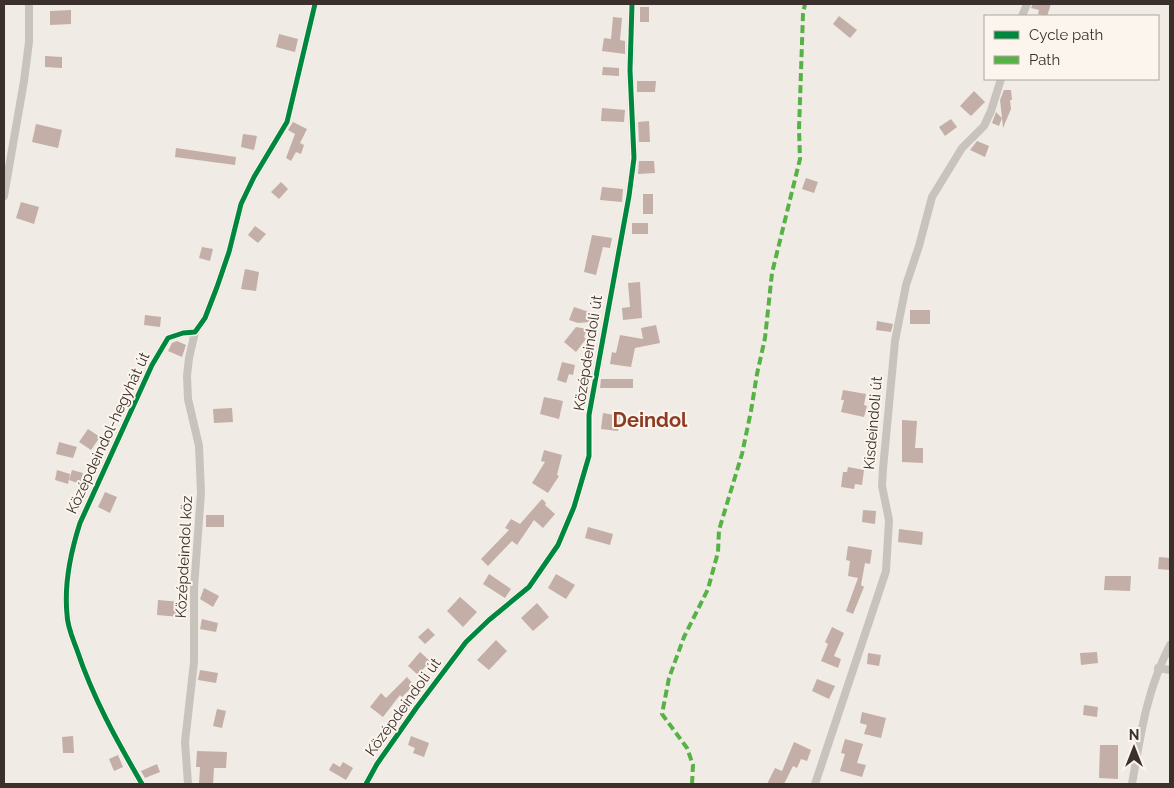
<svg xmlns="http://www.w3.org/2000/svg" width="1174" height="788" font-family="Raleway,sans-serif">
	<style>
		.building { fill: #c3afa7 }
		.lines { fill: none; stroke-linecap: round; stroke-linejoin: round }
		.minor { stroke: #c9c3be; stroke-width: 8 }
		.quiet { stroke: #57b246; stroke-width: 4; stroke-dasharray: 8 4; stroke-linecap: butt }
		.cycleway-casing { stroke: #fbf5ee; stroke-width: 8 }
		.cycleway { stroke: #00873e; stroke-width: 5 }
		.labels { text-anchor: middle; stroke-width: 4; stroke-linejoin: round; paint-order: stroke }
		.street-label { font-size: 15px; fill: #3b302b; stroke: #fbf5ee }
		.district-label { font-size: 20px; font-weight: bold; fill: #8c3b22; stroke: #fbf5ee }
	</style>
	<rect width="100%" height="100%" fill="#f0ebe5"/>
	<g class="building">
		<polygon points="1033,4 1051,4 1047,16 1038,14 1039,10 1031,8"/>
		<rect x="640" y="7" width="9" height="15"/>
		<polygon points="71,10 71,24 50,25 50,11"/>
		<polygon points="839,16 857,30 850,38 833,24"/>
		<polygon points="613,17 622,18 620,40 625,41 625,54 602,51 604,38 611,39"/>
		<polygon points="279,34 298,39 295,52 276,47"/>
		<polygon points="45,56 62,57 62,68 45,67"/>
		<polygon points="603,67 619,68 619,76 602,75"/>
		<polygon points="637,81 656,81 655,92 637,92"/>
		<polygon points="1004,90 1011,90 1012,100 1010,100 1011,109 1003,128 1002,118 999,126 992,123 996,112 1002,118 1000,100"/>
		<polygon points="974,91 985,102 971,116 960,106"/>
		<polygon points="602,108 625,110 624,122 601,121"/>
		<polygon points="951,119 957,127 945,136 939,127"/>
		<polygon points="649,121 650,142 639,142 638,122"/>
		<polygon points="293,122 307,129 300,143 304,145 301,154 296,152 291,161 286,158 295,134 288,130"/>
		<polygon points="36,124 62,130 58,148 32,142"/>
		<polygon points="243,134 257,136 254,150 241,147"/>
		<polygon points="977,141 989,146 985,157 970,150"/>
		<polygon points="176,148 236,157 235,165 175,157"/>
		<polygon points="639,161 654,161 655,173 638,174"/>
		<polygon points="806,178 818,182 814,193 802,189"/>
		<polygon points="281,182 288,189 279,199 271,192"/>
		<polygon points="602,187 623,189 622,202 600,200"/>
		<rect x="643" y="194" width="10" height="20"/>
		<polygon points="21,202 39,207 34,224 16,218"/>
		<rect x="632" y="223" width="16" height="11"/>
		<polygon points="255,226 266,234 258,243 248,235"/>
		<polygon points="592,235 612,238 610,248 603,247 596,275 584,272"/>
		<polygon points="202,247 213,249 210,261 199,258"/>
		<polygon points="245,269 259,272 256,291 241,289"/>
		<polygon points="640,282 642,318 623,320 622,308 630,307 628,283"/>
		<polygon points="574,307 592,313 589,322 578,323 569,320"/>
		<rect x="910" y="310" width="20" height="14"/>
		<polygon points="145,315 161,317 160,327 144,325"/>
		<polygon points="877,321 893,324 891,332 876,330"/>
		<polygon points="656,325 660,343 635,348 631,367 610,364 612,352 616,353 620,335 643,339 641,328"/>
		<polygon points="576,327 587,329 584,337 586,339 576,352 564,342"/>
		<polygon points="177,341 186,345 182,357 168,351 172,343"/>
		<polygon points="562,362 575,365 573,375 569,374 566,383 557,380"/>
		<polygon points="601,379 633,379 633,388 600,388"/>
		<polygon points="843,390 866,394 864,405 867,406 864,417 841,412 844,400 841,400"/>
		<polygon points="544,397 563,401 559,419 540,414"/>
		<polygon points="232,408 233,422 214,423 213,409"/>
		<polygon points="603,413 620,416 618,431 601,429"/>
		<polygon points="902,420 917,421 915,448 923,448 923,463 902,462"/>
		<polygon points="88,429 100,437 91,450 79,442"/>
		<polygon points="59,442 77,447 73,458 56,454"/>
		<polygon points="544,450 562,455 557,475 559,476 548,493 532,483 545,462 541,461"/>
		<polygon points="848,467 864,470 862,485 855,484 854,489 841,487 843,472 847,472"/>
		<polygon points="57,470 70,474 68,484 55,480"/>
		<polygon points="72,470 83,473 80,484 69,480"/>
		<polygon points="105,492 117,497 110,513 98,507"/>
		<polygon points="542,499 546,503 545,505 555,514 543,528 534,520 517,545 512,541 488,566 481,559 509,530 505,528 511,519 520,524"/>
		<polygon points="863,510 876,511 875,524 862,522"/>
		<rect x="206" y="515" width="18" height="12"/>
		<polygon points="588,527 613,534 610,545 585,538"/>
		<polygon points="899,529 923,532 922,545 898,542"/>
		<polygon points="848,546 872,550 870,564 865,563 861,585 864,587 853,614 846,611 858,578 848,576 850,561 846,560"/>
		<polygon points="1159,557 1170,558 1170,570 1158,569"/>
		<polygon points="489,574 511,589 505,598 483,584"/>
		<polygon points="556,574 575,585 566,599 548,588"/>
		<polygon points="1105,576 1131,576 1130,591 1104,590"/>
		<polygon points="204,588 219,596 213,607 200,599"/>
		<polygon points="460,597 477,612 463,627 447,611"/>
		<polygon points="158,600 181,602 180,617 157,615"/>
		<polygon points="537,603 549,617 533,631 521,618"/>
		<polygon points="202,619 218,623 216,632 200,629"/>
		<polygon points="832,627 844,633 834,656 841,659 838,668 821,661 828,644 825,642"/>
		<polygon points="428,628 435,635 425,644 418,637"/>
		<polygon points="496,640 507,651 489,670 477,660"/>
		<polygon points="420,652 430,661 418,675 408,666"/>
		<polygon points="1097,652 1098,663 1081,665 1080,653"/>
		<polygon points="868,653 881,655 879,666 867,664"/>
		<polygon points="200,670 218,673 216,683 198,680"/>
		<polygon points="407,677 414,685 402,697 400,695 383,717 370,707 381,693 386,698"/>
		<polygon points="817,679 835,686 829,699 812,691"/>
		<polygon points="1084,705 1098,707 1097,717 1083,715"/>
		<polygon points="217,709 226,711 222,728 213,726"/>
		<polygon points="862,712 886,718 881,738 864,734 867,725 860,723"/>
		<polygon points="73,736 74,753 63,753 62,737"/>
		<polygon points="411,736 429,743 424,757 413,753 415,748 408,745"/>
		<polygon points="845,739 863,744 857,763 866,765 862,777 840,771 845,754 841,753"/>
		<polygon points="794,742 811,750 807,761 801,759 797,768 793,766 784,784 767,784 775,768 782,771"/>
		<polygon points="1100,745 1118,745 1118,779 1099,778"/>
		<polygon points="197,751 227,752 226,768 214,768 213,784 199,784 200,767 196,767"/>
		<polygon points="118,755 123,767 114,771 109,759"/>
		<polygon points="343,762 353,768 346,780 329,770 333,763 340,767"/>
		<polygon points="157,764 160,772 145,778 141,771"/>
	</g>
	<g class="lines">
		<g class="minor">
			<polyline points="1022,16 1027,4"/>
			<polyline points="4,196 24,81 29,42 29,4"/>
			<polyline points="1158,668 1170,670"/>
			<path d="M142,784C117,741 93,698 77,650C73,639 67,626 67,614C64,584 71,551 80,523L152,365L168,338L183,333L195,332L205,318L217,287L229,252L241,204L254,177L287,122L315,4"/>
			<polyline points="188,784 185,742 194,662 194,588 201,493 199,446 188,399 187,376 189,358 195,332"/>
			<polyline points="366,784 377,764 417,707 466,642 489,620 529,587 558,545 574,507 589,456 589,415 629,196 634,158 630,70 632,4"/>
			<polyline points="815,784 886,571 889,520 882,486 883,469 895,341 906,285 919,246 932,197 962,148 984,126 991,111 1001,79"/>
			<path d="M1132,784C1141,733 1146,692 1170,645"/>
		</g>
		<polyline class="quiet" points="692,784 693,765 687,748 662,714 669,678 684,637 708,589 718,552 719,530 742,454 751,411 757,374 765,338 772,273 800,159 799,129 803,14 805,4"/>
		<g class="cycleway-casing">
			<g id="cycleway">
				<path d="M142,784C117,741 93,698 77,650C73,639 67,626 67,614C64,584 71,551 80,523L152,365L168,338L183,333L195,332L205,318L217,287L229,252L241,204L254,177L287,122L315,4"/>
				<polyline points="366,784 377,764 417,707 466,642 489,620 529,587 558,545 574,507 589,456 589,415 629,196 634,158 630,70 632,4"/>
			</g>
		</g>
		<use href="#cycleway" class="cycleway"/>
	</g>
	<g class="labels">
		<g class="street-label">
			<text transform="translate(588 353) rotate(-81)" y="5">Középdeindoli út</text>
			<text transform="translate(873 423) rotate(-85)" y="5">Kisdeindoli út</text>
			<text transform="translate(108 433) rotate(-65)" y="5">Középdeindol-hegyhát út</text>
			<text transform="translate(184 557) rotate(-87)" y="5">Középdeindol köz</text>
			<text transform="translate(403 707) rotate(-54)" y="5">Középdeindoli út</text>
		</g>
		<g class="district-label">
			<text x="650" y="427">Deindol</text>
		</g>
	</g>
	<rect width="1174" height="788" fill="none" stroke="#3b302b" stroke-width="10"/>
	<rect x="984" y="15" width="175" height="65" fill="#fbf5ee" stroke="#aea6a0"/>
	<rect x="994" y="31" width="25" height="8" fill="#00873e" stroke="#aea6a0"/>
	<text x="1029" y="40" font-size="15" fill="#3b302b">Cycle path</text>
	<rect x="994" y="56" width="25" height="8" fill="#57b246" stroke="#aea6a0"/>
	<text x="1029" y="65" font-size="15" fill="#3b302b">Path</text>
	<g transform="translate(1134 748)" stroke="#fbf5ee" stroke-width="4" paint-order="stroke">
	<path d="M0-4L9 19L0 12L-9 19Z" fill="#3b302b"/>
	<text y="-8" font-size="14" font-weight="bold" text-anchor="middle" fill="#3b302b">N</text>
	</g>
</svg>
